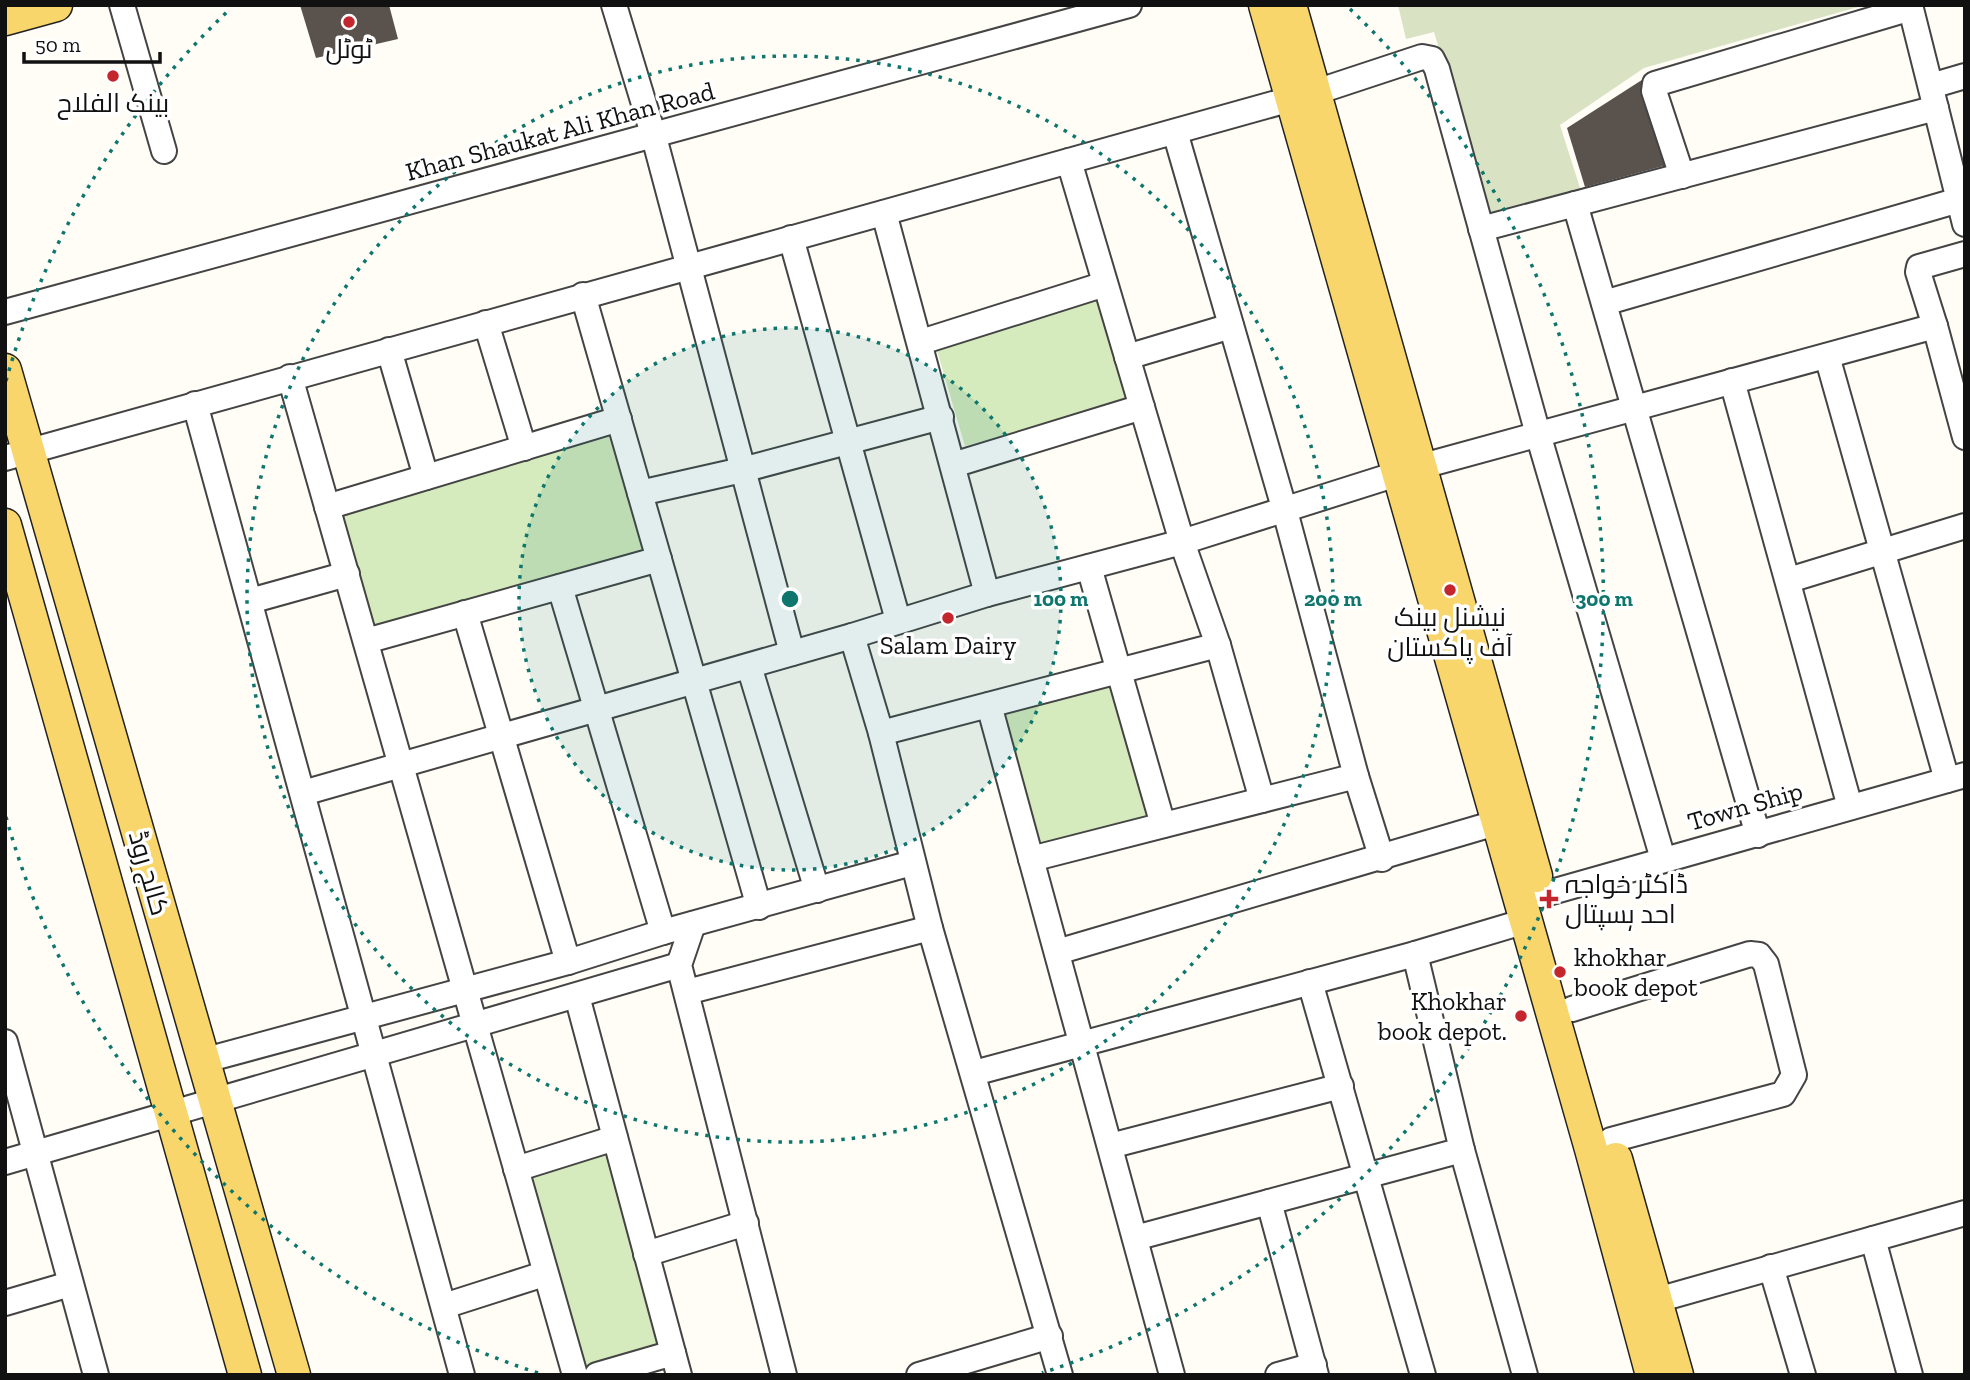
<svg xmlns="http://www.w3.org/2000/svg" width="1970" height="1380" font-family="'Zilla Slab',Cairo,serif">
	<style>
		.green { fill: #d5ebbd }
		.cemetery { fill: #d9e3c4 }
		.building { fill: #5a524d }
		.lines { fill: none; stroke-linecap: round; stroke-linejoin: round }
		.minor-casing { stroke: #444; stroke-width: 28 }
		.major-casing { stroke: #222; stroke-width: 35 }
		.minor { stroke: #fff; stroke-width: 24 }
		.major { stroke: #f9d66b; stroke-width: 32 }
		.ring { fill: none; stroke: #0f766e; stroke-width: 3.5; stroke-dasharray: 3.5 7 }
		.poi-dot { fill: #c4262e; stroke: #fff; stroke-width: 2.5 }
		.labels { text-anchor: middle; stroke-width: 7; stroke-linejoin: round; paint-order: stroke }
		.poi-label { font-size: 26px; fill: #111; stroke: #fff }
		.street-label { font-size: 26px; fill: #111; stroke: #fff }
		.centre { fill: #0f766e; stroke: #fff; stroke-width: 3.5 }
		.ring-label { font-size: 21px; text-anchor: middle; font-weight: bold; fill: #0f766e; stroke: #fff; stroke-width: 7; stroke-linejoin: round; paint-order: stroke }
	</style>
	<rect width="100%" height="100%" fill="#fffdf5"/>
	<g class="green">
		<polygon points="1097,296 1130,400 965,446 936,347"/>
		<polygon points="613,436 644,553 371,628 339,512"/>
		<polygon points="1112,676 1152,814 1030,846 994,709"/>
		<polygon points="606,1153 661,1346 578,1370 523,1177"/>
	</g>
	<polygon class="cemetery" points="1398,5 1865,5 1644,68 1560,125 1580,188 1488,215 1434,32 1406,39"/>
	<g class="building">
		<polygon points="300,5 389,5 398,39 316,58"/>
		<polygon points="1645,78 1671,164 1585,187 1567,128"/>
	</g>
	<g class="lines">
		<g class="minor-casing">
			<g id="minor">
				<polyline points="122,5 164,151"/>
				<polyline points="614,5 654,137 792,653"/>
				<polyline points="1910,5 1965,224"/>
				<polyline points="1931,86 1965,76"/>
				<polyline points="1313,93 1422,57 1432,59 1437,69 1538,434 1663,859"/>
				<polyline points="1682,176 1654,91 1655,84 1911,8"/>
				<polyline points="1575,204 1758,835"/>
				<polyline points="884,213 987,594"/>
				<polyline points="1481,229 1936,108"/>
				<polyline points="791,238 898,620"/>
				<polyline points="583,295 759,907"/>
				<polyline points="1604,303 1959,200"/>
				<polyline points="5,312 1129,5"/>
				<polyline points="486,323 524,448"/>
				<polyline points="1935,326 1918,272 1919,267 1965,254"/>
				<polyline points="921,342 1105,284"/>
				<polyline points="389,350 426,477"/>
				<polyline points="1827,356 1947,780"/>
				<polyline points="1127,357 1231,326"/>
				<polyline points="290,377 575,1375"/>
				<polyline points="1732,381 1850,807"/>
				<polyline points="195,404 462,1375"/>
				<polyline points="5,458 1291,99"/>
				<polyline points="953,465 1142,407"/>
				<polyline points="640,493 742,470 941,417"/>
				<polyline points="327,507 619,419"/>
				<polyline points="1089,567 1163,825"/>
				<polyline points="1789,580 1965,526"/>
				<polyline points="560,587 663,932"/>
				<polyline points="250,601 347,574"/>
				<polyline points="465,613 568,962"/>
				<polyline points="366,641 659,559"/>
				<polyline points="1218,645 1262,800"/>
				<polyline points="749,666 817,890"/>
				<polyline points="989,705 1172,1375"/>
				<polyline points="881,733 1218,645 1182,542 1069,161"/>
				<polyline points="1356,776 1382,859"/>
				<polyline points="303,793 852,636"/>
				<polyline points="1031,859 1356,776 1285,511 1175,132"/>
				<polyline points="1541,895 1965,775"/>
				<polyline points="693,924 679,965 784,1375"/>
				<polyline points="1057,952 1499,822"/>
				<polyline points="1310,982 1423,1375"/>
				<polyline points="687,992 930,928"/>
				<polyline points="577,996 679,1375"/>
				<polyline points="1572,1009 1750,954 1759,955 1766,964 1794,1075 1783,1094 1611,1140"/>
				<polyline points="5,1042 96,1375"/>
				<polyline points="202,1061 568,962 663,932 912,863"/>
				<polyline points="974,1073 1415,954 1526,921"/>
				<polyline points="1110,1146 1341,1086"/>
				<polyline points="1462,1150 1525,1375"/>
				<polyline points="5,1162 679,965"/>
				<polyline points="516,1169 615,1138"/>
				<polyline points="1135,1238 1269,1202"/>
				<polyline points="1873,1239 1910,1375"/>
				<polyline points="646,1254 746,1223"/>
				<polyline points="1771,1267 1803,1375"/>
				<polyline points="1657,1300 1965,1213"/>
				<polyline points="5,1303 70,1284"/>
				<polyline points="444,1306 544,1274"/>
				<polyline points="597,1375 673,1353"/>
				<polyline points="919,1375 1050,1336"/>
				<polyline points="1060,1375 930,928 881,733 852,636 987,594 1182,542 1419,467 1935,326 1965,437"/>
				<polyline points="1278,1375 1314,1365"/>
				<polyline points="1316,1375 1269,1202 1462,1150 1415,954"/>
			</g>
		</g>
		<g class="major-casing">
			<g id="major">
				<polyline points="1265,5 1591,1149 1652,1375"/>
				<polyline points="1290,5 1536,876"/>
				<polyline points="5,19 56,5"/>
				<polyline points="5,370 294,1375"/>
				<polyline points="5,525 245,1375"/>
				<polyline points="1616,1159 1677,1375"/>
			</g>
		</g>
		<use href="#minor" class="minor"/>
		<use href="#major" class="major"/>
	</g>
	<circle cx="790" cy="599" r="271" fill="#0f766e" fill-opacity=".12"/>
	<g class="ring">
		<circle cx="790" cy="599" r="271"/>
		<circle cx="790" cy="599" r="543"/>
		<path d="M538 1373A814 814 0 0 1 6 817M6 381A814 814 0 0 1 230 9M1350 9A814 814 0 0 1 1042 1373"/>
	</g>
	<g class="poi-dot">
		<circle cx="349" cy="22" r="7"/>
		<circle cx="113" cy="76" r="7"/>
		<circle cx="1450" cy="590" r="7"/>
		<circle cx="948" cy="618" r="7"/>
		<path d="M1545.5 888.5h7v7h7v7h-7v7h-7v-7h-7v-7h7z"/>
		<circle cx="1560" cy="972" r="7"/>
		<circle cx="1521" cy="1016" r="7"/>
	</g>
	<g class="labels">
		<g class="poi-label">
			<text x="349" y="58">ٹوٹل</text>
			<text x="113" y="112">بینک الفلاح</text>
			<text x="1450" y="626">نیشنل بینک<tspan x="1450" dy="30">آف پاکستان</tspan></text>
			<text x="948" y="654">Salam Dairy</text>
			<text x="1565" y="893" text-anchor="start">ڈاکٹر خواجہ<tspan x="1565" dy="30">احد ہسپتال</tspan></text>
			<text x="1574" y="966" text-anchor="start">khokhar<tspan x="1574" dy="30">book depot</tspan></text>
			<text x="1507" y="1010" text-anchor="end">Khokhar<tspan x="1507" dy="30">book depot.</tspan></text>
		</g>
		<g class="street-label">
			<text transform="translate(560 131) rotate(-15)" y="9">Khan Shaukat Ali Khan Road</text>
			<text transform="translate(1745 806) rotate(-16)" y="9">Town Ship</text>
			<text transform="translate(149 873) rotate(74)" y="9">کالج روڈ</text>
		</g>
	</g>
	<circle cx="790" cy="599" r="10" class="centre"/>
	<g class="ring-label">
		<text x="1061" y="606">100 m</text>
		<text x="1333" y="606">200 m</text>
		<text x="1604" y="606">300 m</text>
	</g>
	<rect width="1970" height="1380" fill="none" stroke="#111111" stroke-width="14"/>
	<path d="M24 52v10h136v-10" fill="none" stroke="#111111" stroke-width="3.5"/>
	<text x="35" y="52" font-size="21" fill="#111111" stroke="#ffffff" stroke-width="5" paint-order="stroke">50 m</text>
</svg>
